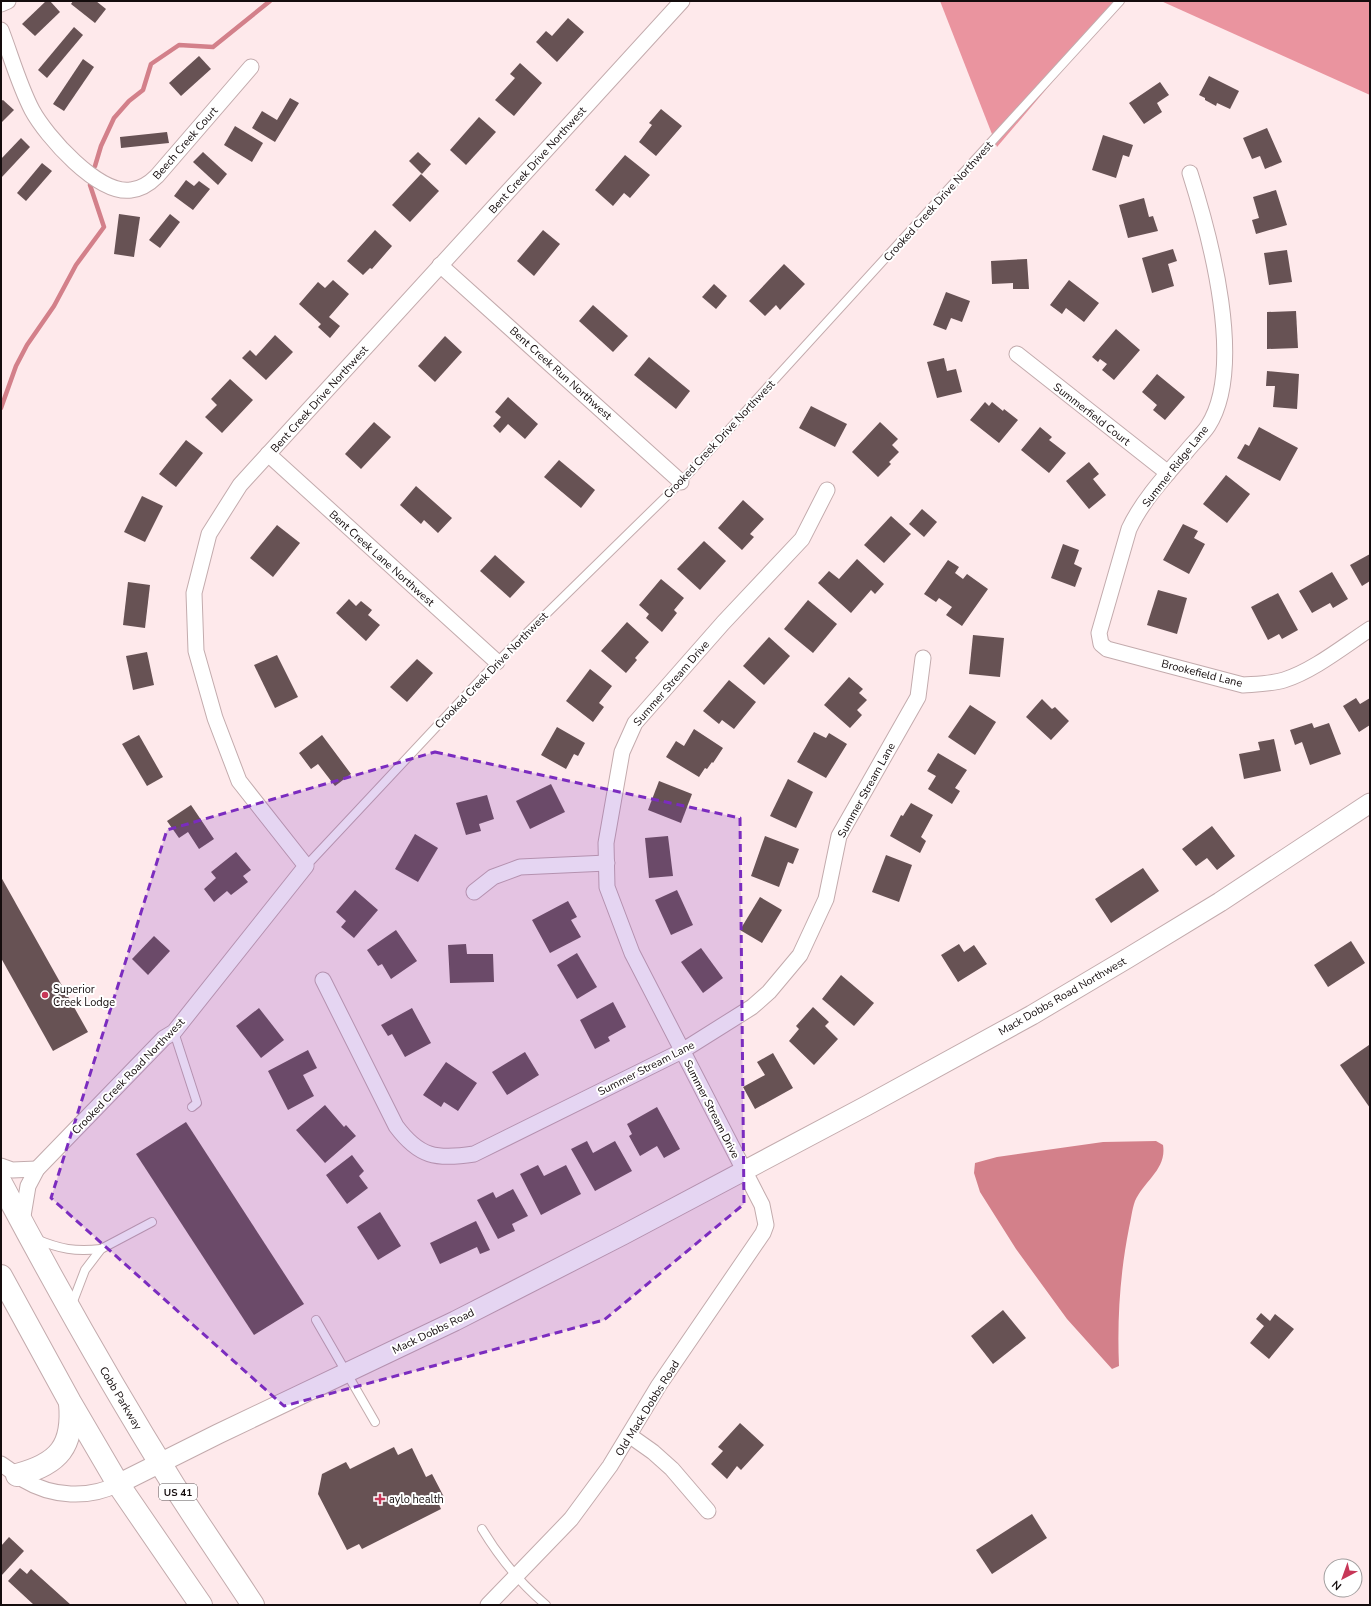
<svg xmlns="http://www.w3.org/2000/svg" width="1371" height="1606" font-family="'Nunito Sans',sans-serif">
	<style>
		.forest { fill: #ea949f }
		.water { fill: #d3808a }
		.lines { fill: none; stroke-linecap: round; stroke-linejoin: round }
		.stream { stroke: #d3808a; stroke-width: 4.5 }
		.building { fill: #675254 }
		.service-casing { stroke: #c3abad; stroke-width: 10 }
		.minor-casing { stroke: #c3abad; stroke-width: 17 }
		.tertiary-casing { stroke: #c3abad; stroke-width: 21 }
		.primary-casing { stroke: #c3abad; stroke-width: 24 }
		.service { stroke: #fff; stroke-width: 8 }
		.minor { stroke: #fff; stroke-width: 15 }
		.tertiary { stroke: #fff; stroke-width: 19 }
		.primary { stroke: #fff; stroke-width: 22 }
		.marked { fill: #7b2cbf; fill-opacity: 0.2; stroke: #7b2cbf; stroke-width: 3; stroke-dasharray: 8 5; stroke-linejoin: round }
		.poi-dot { fill: #c73758; stroke: #fff; stroke-width: 1.5 }
		.labels { text-anchor: middle; stroke-width: 4; stroke-linejoin: round; paint-order: stroke }
		.shield { fill: #fff; stroke: #5a5556; stroke-width: 1 }
		.shield-label { font-size: 10px; font-weight: bold; fill: #140c0d }
		.street-label { font-size: 11px; fill: #140c0d; stroke: #fff }
		.poi-label { font-size: 11px; fill: #140c0d; stroke: #fff; text-anchor: start }
	</style>
	<rect width="100%" height="100%" fill="#fee9eb"/>
	<g class="forest">
		<polygon points="940,1 1121,1 997,147"/>
		<polygon points="1161,1 1370,1 1370,95"/>
	</g>
	<path class="water" d="M1156,1141L1163,1145C1167,1169 1144,1181 1135,1201C1132,1209 1131,1220 1129,1228C1120,1273 1117,1320 1119,1366L1112,1369L1067,1319L1016,1249L980,1192L974,1173L975,1163L997,1157L1103,1142Z"/>
	<g class="lines">
		<g class="stream">
			<polyline points="95,166 101,146 114,118 129,101 143,90 151,64 179,45 213,47 270,1"/>
			<polyline points="1,408 16,366 27,345 54,306 76,265 104,227 90,185"/>
		</g>
	</g>
	<g class="building">
		<polygon points="46,1 50,1 60,12 35,36 22,24"/>
		<polygon points="73,1 96,1 106,9 95,23 71,4"/>
		<polygon points="568,18 584,32 557,62 536,42 546,31 552,36"/>
		<polygon points="74,27 83,35 47,78 38,70"/>
		<polygon points="199,56 211,69 181,96 169,83"/>
		<polygon points="83,59 94,67 64,111 53,104"/>
		<polygon points="520,63 542,83 514,116 495,100 515,78 510,74"/>
		<polygon points="1209,76 1239,91 1230,109 1217,103 1216,106 1205,100 1205,98 1199,95"/>
		<polygon points="1160,82 1169,95 1157,103 1162,112 1144,124 1129,103"/>
		<polygon points="290,98 299,103 275,142 252,128 262,111 277,120"/>
		<polygon points="3,100 14,110 1,123 1,101"/>
		<polygon points="661,109 682,126 656,156 639,142 652,125 649,123"/>
		<polygon points="479,117 496,132 466,165 450,150"/>
		<polygon points="235,126 263,143 252,162 224,145"/>
		<polygon points="1267,128 1282,162 1265,169 1260,156 1252,159 1243,138"/>
		<polygon points="167,132 169,143 121,148 120,137"/>
		<polygon points="1103,135 1133,145 1129,157 1123,155 1116,178 1092,170"/>
		<polygon points="21,138 30,147 1,178 1,159"/>
		<polygon points="203,152 227,174 218,185 193,162"/>
		<polygon points="418,152 431,164 422,174 409,161"/>
		<polygon points="625,155 650,175 630,198 624,193 613,206 595,190"/>
		<polygon points="42,163 52,171 26,201 17,193"/>
		<polygon points="421,174 439,191 410,222 392,205"/>
		<polygon points="186,180 194,186 199,181 210,189 193,210 174,196"/>
		<polygon points="1276,190 1287,225 1256,234 1252,220 1259,218 1253,197"/>
		<polygon points="1144,198 1149,217 1153,216 1158,231 1128,238 1119,205"/>
		<polygon points="119,214 140,217 134,257 114,254"/>
		<polygon points="170,214 180,222 160,248 149,240"/>
		<polygon points="375,230 392,246 372,269 370,268 363,275 347,261"/>
		<polygon points="543,230 560,244 534,276 517,261"/>
		<polygon points="1173,249 1177,261 1168,264 1174,286 1152,293 1142,258"/>
		<polygon points="1287,250 1292,282 1269,285 1264,253"/>
		<polygon points="1027,259 1029,289 1013,289 1013,283 992,284 991,261"/>
		<polygon points="784,264 805,284 780,310 776,305 765,316 749,301"/>
		<polygon points="333,280 349,294 329,317 340,326 330,338 318,327 321,324 299,304 318,282 325,288"/>
		<polygon points="1069,280 1099,303 1084,322 1066,308 1062,314 1050,305"/>
		<polygon points="714,284 727,296 716,309 702,297"/>
		<polygon points="946,292 970,301 962,322 951,318 946,330 933,325"/>
		<polygon points="593,305 628,336 613,352 579,321"/>
		<polygon points="1296,311 1298,348 1267,349 1267,312"/>
		<polygon points="1116,329 1140,350 1114,380 1102,370 1107,364 1100,359 1098,362 1092,357"/>
		<polygon points="275,335 293,352 266,380 242,358 250,350 256,356"/>
		<polygon points="445,336 462,352 435,382 418,366"/>
		<polygon points="649,357 690,391 676,409 634,375"/>
		<polygon points="944,358 947,371 956,369 962,392 937,398 927,362"/>
		<polygon points="1267,371 1299,374 1297,409 1273,407 1275,386 1266,386"/>
		<polygon points="1157,374 1185,397 1165,420 1153,410 1157,405 1142,392"/>
		<polygon points="230,379 253,400 222,433 205,417 217,405 211,399"/>
		<polygon points="508,397 538,424 525,439 508,424 500,433 493,426 501,417 495,412"/>
		<polygon points="985,402 989,406 992,402 1003,411 1004,409 1018,420 999,443 970,420"/>
		<polygon points="811,406 847,424 835,447 799,428"/>
		<polygon points="374,422 391,437 361,469 345,454"/>
		<polygon points="880,422 898,439 892,445 899,452 889,462 891,464 878,477 852,452"/>
		<polygon points="1040,427 1052,437 1049,440 1066,453 1049,473 1021,450"/>
		<polygon points="1259,427 1298,448 1280,481 1237,458 1245,444 1249,446"/>
		<polygon points="186,440 203,453 176,487 159,474"/>
		<polygon points="559,460 595,490 581,508 544,477"/>
		<polygon points="1089,462 1099,474 1093,479 1106,495 1089,509 1066,481"/>
		<polygon points="1226,475 1250,494 1227,523 1203,504"/>
		<polygon points="416,486 452,518 438,533 424,520 421,524 400,505"/>
		<polygon points="142,496 163,506 145,542 124,532"/>
		<polygon points="743,500 764,519 750,534 754,537 742,550 718,528"/>
		<polygon points="922,509 937,522 924,537 909,524"/>
		<polygon points="891,516 911,534 884,563 864,545"/>
		<polygon points="1183,524 1198,531 1194,538 1205,544 1189,574 1163,560"/>
		<polygon points="277,525 300,543 273,577 250,558"/>
		<polygon points="704,541 726,561 700,590 677,569"/>
		<polygon points="1063,544 1079,550 1074,564 1082,568 1075,587 1051,578"/>
		<polygon points="1370,554 1370,581 1362,586 1350,565"/>
		<polygon points="495,555 525,582 510,598 480,571"/>
		<polygon points="857,559 884,584 875,594 871,590 851,613 818,583 829,571 839,579"/>
		<polygon points="948,560 959,567 955,573 963,579 967,574 988,589 962,626 946,615 952,607 939,598 936,602 924,594"/>
		<polygon points="1332,572 1348,599 1333,608 1330,603 1312,613 1299,591"/>
		<polygon points="661,579 684,598 674,610 677,613 662,632 646,618 649,614 639,605"/>
		<polygon points="128,582 150,585 145,628 123,625"/>
		<polygon points="1158,590 1187,598 1177,634 1147,625"/>
		<polygon points="1278,593 1298,630 1282,639 1279,634 1268,640 1251,607"/>
		<polygon points="349,599 356,606 361,601 372,610 368,615 380,625 366,641 336,613"/>
		<polygon points="808,600 837,624 813,653 784,629"/>
		<polygon points="627,622 649,642 635,658 637,660 626,673 601,651"/>
		<polygon points="973,635 1004,638 1000,677 969,674"/>
		<polygon points="769,637 790,656 764,685 743,666"/>
		<polygon points="147,652 154,685 133,690 126,656"/>
		<polygon points="277,655 298,697 275,708 254,665"/>
		<polygon points="417,659 433,673 407,702 390,687"/>
		<polygon points="590,669 612,686 599,703 604,707 593,722 566,701"/>
		<polygon points="849,677 863,689 859,693 867,700 857,710 862,715 850,728 824,705"/>
		<polygon points="729,680 756,702 734,729 722,720 719,724 703,711"/>
		<polygon points="1356,698 1360,704 1370,698 1370,725 1359,732 1343,706"/>
		<polygon points="1042,699 1052,709 1055,707 1069,721 1051,740 1026,717"/>
		<polygon points="970,705 996,722 975,755 948,737"/>
		<polygon points="1312,723 1314,728 1329,723 1341,754 1310,765 1302,742 1295,745 1290,730"/>
		<polygon points="557,727 585,743 578,756 574,754 566,769 541,755"/>
		<polygon points="694,729 723,748 713,763 712,762 707,769 705,768 699,777 666,757 676,741 684,746"/>
		<polygon points="814,732 826,738 829,733 847,744 826,778 797,762"/>
		<polygon points="139,735 163,777 147,786 122,744"/>
		<polygon points="322,735 351,774 335,786 318,764 311,769 299,753"/>
		<polygon points="1274,739 1281,771 1244,779 1239,754 1260,750 1258,742"/>
		<polygon points="938,753 967,770 955,788 960,791 952,804 928,789 936,776 927,771"/>
		<polygon points="788,779 813,792 796,828 770,816"/>
		<polygon points="659,781 692,794 681,823 648,810"/>
		<polygon points="551,784 565,812 530,829 516,801"/>
		<polygon points="487,795 494,819 479,824 481,831 466,835 456,803"/>
		<polygon points="911,803 933,815 921,837 926,841 920,853 890,836 901,815 903,816"/>
		<polygon points="191,805 214,839 199,849 188,832 179,838 167,821"/>
		<polygon points="1212,826 1235,856 1217,870 1207,858 1196,866 1182,849"/>
		<polygon points="415,834 438,848 418,882 395,869"/>
		<polygon points="668,836 673,876 649,878 645,838"/>
		<polygon points="765,836 799,849 793,864 788,862 779,887 751,876"/>
		<polygon points="236,852 251,870 243,876 248,882 231,895 227,891 214,902 204,889 216,878 211,872"/>
		<polygon points="886,855 912,865 899,902 872,892"/>
		<polygon points="1143,868 1159,891 1111,923 1095,899"/>
		<polygon points="1,877 88,1032 53,1051 1,958"/>
		<polygon points="355,890 378,910 354,938 341,927 346,921 336,912"/>
		<polygon points="677,890 693,925 671,935 655,900"/>
		<polygon points="760,897 782,910 762,943 740,930"/>
		<polygon points="568,901 577,917 571,920 581,937 550,953 532,920"/>
		<polygon points="396,930 417,961 391,979 382,964 378,966 367,950"/>
		<polygon points="154,936 170,951 148,975 132,959"/>
		<polygon points="1351,941 1365,963 1328,987 1314,965"/>
		<polygon points="466,944 467,954 493,954 494,982 450,983 448,945"/>
		<polygon points="959,944 964,952 974,945 987,964 958,982 941,955"/>
		<polygon points="701,948 723,978 703,993 681,962"/>
		<polygon points="577,953 597,987 577,999 557,965"/>
		<polygon points="841,975 874,1003 854,1026 822,999"/>
		<polygon points="613,1002 626,1027 608,1037 610,1041 595,1049 580,1020"/>
		<polygon points="813,1007 829,1022 825,1026 838,1039 814,1065 789,1041 799,1029 796,1026"/>
		<polygon points="259,1008 284,1040 261,1058 236,1026"/>
		<polygon points="412,1008 431,1043 405,1057 392,1034 388,1036 381,1025"/>
		<polygon points="1369,1045 1370,1047 1370,1108 1340,1065"/>
		<polygon points="308,1050 317,1068 303,1075 314,1096 288,1110 268,1071"/>
		<polygon points="525,1052 539,1075 507,1095 492,1072"/>
		<polygon points="773,1053 793,1088 755,1109 743,1087 765,1075 757,1062"/>
		<polygon points="446,1062 477,1083 458,1111 444,1102 441,1107 423,1095"/>
		<polygon points="325,1105 344,1127 346,1125 356,1136 325,1163 296,1130"/>
		<polygon points="657,1107 680,1149 664,1158 657,1146 640,1156 629,1136 632,1134 627,1124"/>
		<polygon points="186,1122 304,1304 254,1335 136,1154"/>
		<polygon points="587,1141 593,1153 615,1141 632,1171 595,1191 571,1149"/>
		<polygon points="352,1155 364,1171 359,1176 368,1188 347,1204 326,1175"/>
		<polygon points="538,1165 544,1176 566,1165 581,1194 541,1215 520,1174"/>
		<polygon points="513,1189 528,1216 512,1224 515,1231 498,1239 477,1200 493,1192 496,1198"/>
		<polygon points="380,1212 401,1246 378,1260 357,1227"/>
		<polygon points="476,1221 490,1250 480,1254 477,1247 440,1264 430,1243"/>
		<polygon points="1003,1310 1026,1338 993,1364 971,1336"/>
		<polygon points="1261,1313 1270,1321 1275,1314 1294,1329 1269,1359 1250,1343 1264,1326 1256,1319"/>
		<polygon points="740,1423 764,1445 741,1470 737,1466 727,1479 711,1464 723,1451 718,1447"/>
		<polygon points="394,1447 398,1455 412,1448 426,1477 432,1474 444,1497 437,1500 441,1509 362,1549 359,1544 347,1550 318,1494 322,1474 346,1462 350,1469"/>
		<polygon points="1032,1514 1047,1538 992,1574 976,1550"/>
		<polygon points="9,1537 24,1551 1,1576 1,1546"/>
		<polygon points="20,1568 27,1574 31,1569 71,1605 34,1605 8,1581"/>
	</g>
	<g class="lines">
		<g class="service-casing">
			<g id="service">
				<polyline points="306,866 497,662 681,482 1120,1"/>
				<polyline points="174,1032 197,1103 192,1107"/>
				<path d="M36,1239C60,1249 75,1252 101,1249"/>
				<polyline points="72,1304 85,1270 101,1249 152,1222"/>
				<polyline points="316,1320 375,1422"/>
				<path d="M482,1529C499,1557 521,1584 546,1605"/>
			</g>
		</g>
		<g class="minor-casing">
			<g id="minor">
				<polyline points="1,4 8,1"/>
				<path d="M1,30C11,56 19,85 32,110C46,136 98,195 131,190C141,189 150,183 157,176L251,67"/>
				<path d="M1190,173C1210,236 1246,367 1208,426C1202,435 1193,443 1186,452C1166,475 1142,501 1129,529L1099,633L1101,644L1107,649L1243,685C1257,684 1271,684 1284,680C1313,671 1344,646 1370,629"/>
				<polyline points="440,265 681,482"/>
				<polyline points="1017,354 1168,473"/>
				<polyline points="268,454 497,662"/>
				<polyline points="474,892 493,877 520,867 607,863"/>
				<path d="M323,980L396,1126C419,1157 436,1160 474,1154L682,1051L752,1007L769,992L800,955L826,899L839,836L918,697L923,658"/>
				<polyline points="1,1166 12,1170 37,1169"/>
				<polyline points="22,1222 28,1186 37,1169 164,1038 174,1032 306,866 239,781 215,718 196,651 194,593 209,534 240,485 682,1"/>
				<polyline points="629,1435 653,1452 672,1469 708,1511"/>
				<path d="M1,1464C9,1469 16,1475 24,1480C52,1497 89,1499 118,1484"/>
				<polyline points="488,1605 571,1519 610,1466 659,1385 763,1233 766,1225 762,1205 632,953 607,887 606,843 622,752 635,723 723,623 802,539 827,490"/>
			</g>
		</g>
		<g class="tertiary-casing">
			<polyline id="tertiary" points="118,1484 218,1434 455,1321 623,1235 866,1106 1032,1015 1128,958 1220,902 1370,803"/>
		</g>
		<g class="primary-casing">
			<g id="primary">
				<path d="M1,1183C55,1285 112,1386 173,1484C199,1525 227,1565 253,1605"/>
				<polyline points="1,1276 70,1402 118,1484 201,1605"/>
				<path d="M17,1475C59,1464 74,1446 70,1403"/>
			</g>
		</g>
		<use href="#service" class="service"/>
		<use href="#minor" class="minor"/>
		<use href="#tertiary" class="tertiary"/>
		<use href="#primary" class="primary"/>
	</g>
	<path class="marked" d="M435,752L740,818L744,1204L604,1320L284,1406L51,1198L167,830Z"/>
	<g class="poi-dot">
		<circle cx="45" cy="995" r="4"/>
		<path d="M378 1493h4v4h4v4h-4v4h-4v-4h-4v-4h4z"/>
	</g>
	<g class="labels">
		<rect class="shield" x="159" y="1484" width="38" height="16" rx="3"/>
		<g class="shield-label">
			<text x="178" y="1496">US 41</text>
		</g>
		<g class="street-label">
			<text transform="translate(185 143) rotate(-49)" y="4">Beech Creek Court</text>
			<text transform="translate(537 160) rotate(-48)" y="4">Bent Creek Drive Northwest</text>
			<text transform="translate(938 201) rotate(-48)" y="4">Crooked Creek Drive Northwest</text>
			<text transform="translate(561 373) rotate(42)" y="4">Bent Creek Run Northwest</text>
			<text transform="translate(319 399) rotate(-48)" y="4">Bent Creek Drive Northwest</text>
			<text transform="translate(1092 414) rotate(38)" y="4">Summerfield Court</text>
			<text transform="translate(719 439) rotate(-47)" y="4">Crooked Creek Drive Northwest</text>
			<text transform="translate(1175 466) rotate(-52)" y="4">Summer Ridge Lane</text>
			<text transform="translate(382 558) rotate(42)" y="4">Bent Creek Lane Northwest</text>
			<text transform="translate(491 670) rotate(-46)" y="4">Crooked Creek Drive Northwest</text>
			<text transform="translate(1202 673) rotate(14)" y="4">Brookefield Lane</text>
			<text transform="translate(671 683) rotate(-49)" y="4">Summer Stream Drive</text>
			<text transform="translate(866 790) rotate(-61)" y="4">Summer Stream Lane</text>
			<text transform="translate(1062 996) rotate(-30)" y="4">Mack Dobbs Road Northwest</text>
			<text transform="translate(646 1068) rotate(-27)" y="4">Summer Stream Lane</text>
			<text transform="translate(128 1076) rotate(-46)" y="4">Crooked Creek Road Northwest</text>
			<text transform="translate(712 1109) rotate(63)" y="4">Summer Stream Drive</text>
			<text transform="translate(433 1331) rotate(-26)" y="4">Mack Dobbs Road</text>
			<text transform="translate(121 1398) rotate(59)" y="4">Cobb Parkway</text>
			<text transform="translate(647 1408) rotate(-58)" y="4">Old Mack Dobbs Road</text>
		</g>
		<g class="poi-label">
			<text x="53" y="993">Superior<tspan x="53" dy="13">Creek Lodge</tspan></text>
			<text x="389" y="1503">aylo health</text>
		</g>
	</g>
	<rect width="1371" height="1606" fill="none" stroke="#140c0d" stroke-width="4"/>
	<g transform="translate(1343 1578) rotate(221)"><circle r="19" fill="#ffffff" stroke="#a19e9e"/>
	<path d="M0-3L7 15L0 10L-7 15Z" fill="#c73758"/>
	<text y="-6" font-size="11" font-weight="bold" text-anchor="middle" fill="#140c0d">N</text>
	</g>
</svg>
